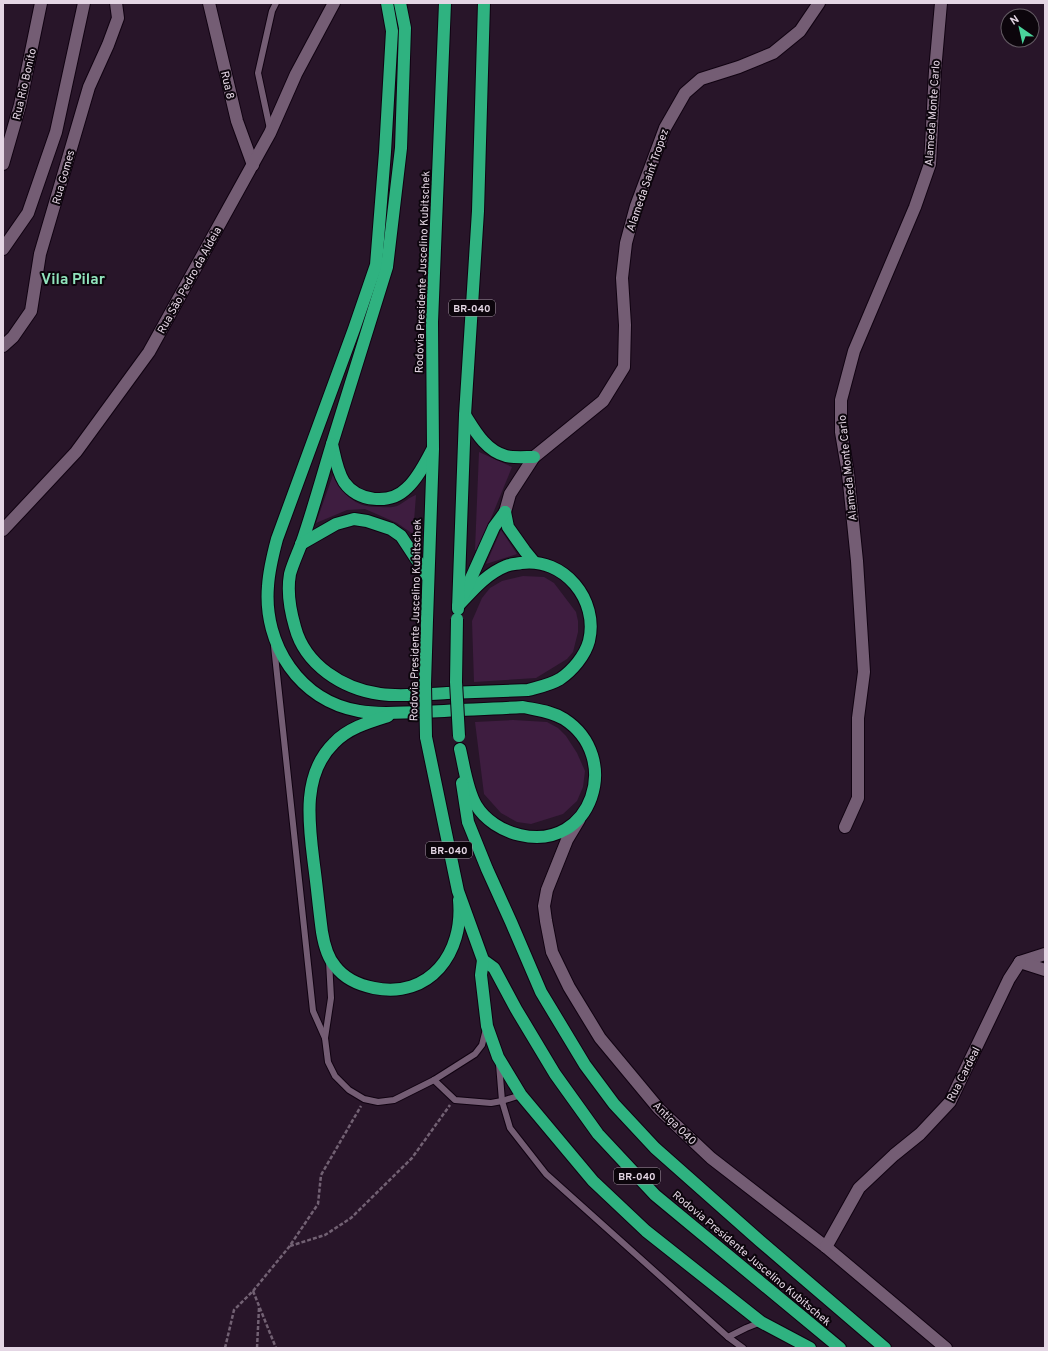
<svg xmlns="http://www.w3.org/2000/svg" width="1048" height="1351" font-family="Overpass,sans-serif">
	<style>
		.green { fill: #3e1d40 }
		.lines { fill: none; stroke-linecap: round; stroke-linejoin: round }
		.lane-casing { stroke: #100211; stroke-width: 8 }
		.street-casing { stroke: #100211; stroke-width: 14 }
		.highway-casing { stroke: #100211; stroke-width: 14 }
		.path { stroke: #726173; stroke-width: 2.5; stroke-dasharray: 4 2; stroke-linecap: butt }
		.lane { stroke: #745d74; stroke-width: 6 }
		.street { stroke: #745d74; stroke-width: 12 }
		.highway { stroke: #2fb280; stroke-width: 12 }
		.highway-bridge-casing { stroke: #100211; stroke-width: 14; stroke-linecap: butt }
		.highway-bridge { stroke: #2fb280; stroke-width: 12 }
		.labels { text-anchor: middle; stroke-width: 4; stroke-linejoin: round; paint-order: stroke }
		.shield { fill: #0c050c; stroke: #a397a3; stroke-width: 1 }
		.shield-label { font-size: 10px; font-weight: bold; fill: #e4d6e4 }
		.street-label { font-size: 11px; fill: #e4d6e4; stroke: #0c050c }
		.district-label { font-size: 15px; font-weight: bold; fill: #91e5bd; stroke: #0c050c }
	</style>
	<rect width="100%" height="100%" fill="#281529"/>
	<g class="green">
		<polygon points="479,452 512,467 478,550 475,550"/>
		<path d="M334,472C345,494 351,507 379,507C384,507 392,508 397,506C404,503 409,497 416,495L413,534L397,523L365,509L347,510L316,523Z"/>
		<polygon points="501,530 517,554 486,564"/>
		<polygon points="523,576 544,577 554,583 576,612 578,621 578,632 573,652 567,659 536,678 474,682 472,621 482,598 490,588 502,581"/>
		<polygon points="513,720 547,722 558,728 566,736 577,753 585,771 583,787 577,801 563,814 531,824 517,822 501,813 484,794 475,722"/>
	</g>
	<g class="lines">
		<g class="lane-casing">
			<g id="lane">
				<polyline points="270,129 258,73 272,11 276,3"/>
				<polyline points="274,646 313,1011 325,1038"/>
				<polyline points="329,961 331,998 325,1038 328,1062 335,1076 349,1090 364,1099 378,1102 394,1100 434,1080 475,1054 482,1045 486,1029"/>
				<polyline points="499,1064 502,1101 510,1128 546,1174 728,1337 743,1348"/>
				<polyline points="434,1080 455,1100 491,1103 502,1101 521,1095"/>
				<polyline points="728,1337 746,1328 761,1322"/>
			</g>
		</g>
		<g class="street-casing">
			<g id="street">
				<polyline points="209,3 237,121 253,165"/>
				<polyline points="3,164 20,105 41,3"/>
				<polyline points="3,249 28,213 56,132 84,3"/>
				<polyline points="3,346 13,337 31,311 40,254 89,87 108,45 118,18 116,3"/>
				<polyline points="505,512 510,494 534,457 603,401 624,367 625,325 622,278 626,243 636,206 665,128 685,93 701,79 739,67 773,53 800,31 819,3"/>
				<polyline points="3,530 76,452 149,352 270,133 296,74 334,3"/>
				<polyline points="579,820 567,840 547,890 544,906 546,921 552,952 569,987 600,1038 659,1109 711,1158 826,1247 946,1348"/>
				<polyline points="845,827 858,798 858,718 864,672 857,561 848,473 841,432 841,400 854,351 915,207 930,164 935,71 941,3"/>
				<polyline points="1020,962 1045,954"/>
				<polyline points="1020,962 1045,970"/>
				<polyline points="826,1247 859,1188 894,1155 920,1134 950,1102 1009,979 1020,962"/>
			</g>
		</g>
		<g class="highway-casing">
			<g id="highway">
				<path d="M387,3L392,31L385,152L376,265L354,329L277,539C273,554 269,570 268,586C263,645 300,701 359,711C379,715 402,712 423,712C456,710 489,709 523,707C537,710 551,711 564,719C623,757 592,852 520,835C502,831 485,820 476,805C467,790 464,766 460,749"/>
				<path d="M400,3L405,28L401,148L387,267L332,444C335,457 337,471 344,482C358,502 390,505 407,488C418,478 425,463 432,450"/>
				<path d="M465,415C475,431 486,451 506,456C513,458 525,457 534,457"/>
				<path d="M332,444C322,477 313,510 302,542C298,553 293,563 290,574C287,591 290,610 295,627C305,665 343,689 380,694C402,697 425,694 447,693C474,692 501,691 528,690C539,687 550,685 560,679C572,671 585,656 589,641C599,600 564,557 521,563C516,564 511,564 506,566C486,574 472,591 458,606"/>
				<polyline points="505,512 508,527 525,551 534,562"/>
				<polyline points="301,544 336,524 354,519 367,521 391,529 401,536 428,577"/>
				<polyline points="463,596 494,527 505,512"/>
				<polyline points="458,609 465,415 478,211 484,3"/>
				<polyline points="427,620 433,449 432,322 445,3"/>
				<path d="M388,716C369,722 348,728 334,743C301,775 309,825 314,865C317,887 319,910 322,932C324,944 327,957 335,966C344,978 359,985 374,988C430,999 464,953 459,900"/>
				<polyline points="426,737 458,891 483,960 494,968 516,1009 555,1074 598,1134 655,1195 840,1348"/>
				<polyline points="462,783 468,822 487,869 511,922 541,992 585,1065 614,1104 655,1148 760,1241 885,1348"/>
				<polyline points="483,960 481,975 487,1026 498,1057 521,1095 593,1181 646,1231 761,1322 810,1348"/>
			</g>
		</g>
		<g class="path">
			<polyline points="290,1246 325,1235 351,1218 412,1158 450,1105"/>
			<polyline points="253,1291 276,1348"/>
			<polyline points="225,1348 234,1310 253,1291 289,1247 318,1204 321,1175 361,1106"/>
			<polyline points="257,1348 259,1308"/>
		</g>
		<use href="#lane" class="lane"/>
		<use href="#street" class="street"/>
		<use href="#highway" class="highway"/>
		<g class="highway-bridge-casing">
			<g id="highway-bridge">
				<polyline points="457,619 456,682 459,736"/>
				<polyline points="426,737 425,684 427,620"/>
			</g>
		</g>
		<use href="#highway-bridge" class="highway-bridge"/>
	</g>
	<g class="labels">
		<g class="shield">
			<rect x="449" y="300" width="46" height="16" rx="3"/>
			<rect x="426" y="842" width="46" height="16" rx="3"/>
			<rect x="614" y="1168" width="46" height="16" rx="3"/>
		</g>
		<g class="shield-label">
			<text x="472" y="312">BR-040</text>
			<text x="449" y="854">BR-040</text>
			<text x="637" y="1180">BR-040</text>
		</g>
		<g class="street-label">
			<text transform="translate(24 84) rotate(-77)" y="4">Rua Rio Bonito</text>
			<text transform="translate(228 85) rotate(77)" y="4">Rua 8</text>
			<text transform="translate(932 113) rotate(-86)" y="4">Alameda Monte Carlo</text>
			<text transform="translate(63 177) rotate(-74)" y="4">Rua Gomes</text>
			<text transform="translate(647 180) rotate(-71)" y="4">Alameda Saint Tropez</text>
			<text transform="translate(422 272) rotate(-88)" y="4">Rodovia Presidente Juscelino Kubitschek</text>
			<text transform="translate(189 280) rotate(-61)" y="4">Rua São Pedro da Aldeia</text>
			<text transform="translate(847 468) rotate(-96)" y="4">Alameda Monte Carlo</text>
			<text transform="translate(415 620) rotate(-89)" y="4">Rodovia Presidente Juscelino Kubitschek</text>
			<text transform="translate(963 1074) rotate(-63)" y="4">Rua Cardeal</text>
			<text transform="translate(675 1123) rotate(45)" y="4">Antiga 040</text>
			<text transform="translate(752 1258) rotate(40)" y="4">Rodovia Presidente Juscelino Kubitschek</text>
		</g>
		<g class="district-label">
			<text x="73" y="284">Vila Pilar</text>
		</g>
	</g>
	<rect width="1048" height="1351" fill="none" stroke="#e4d6e4" stroke-width="8"/>
	<g transform="translate(1020 28) rotate(326)"><circle r="19" fill="#0c050c" stroke="#625962"/>
	<path d="M0-3L7 15L0 10L-7 15Z" fill="#4ad49c"/>
	<text y="-6" font-size="11" font-weight="bold" text-anchor="middle" fill="#e4d6e4">N</text>
	</g>
</svg>
